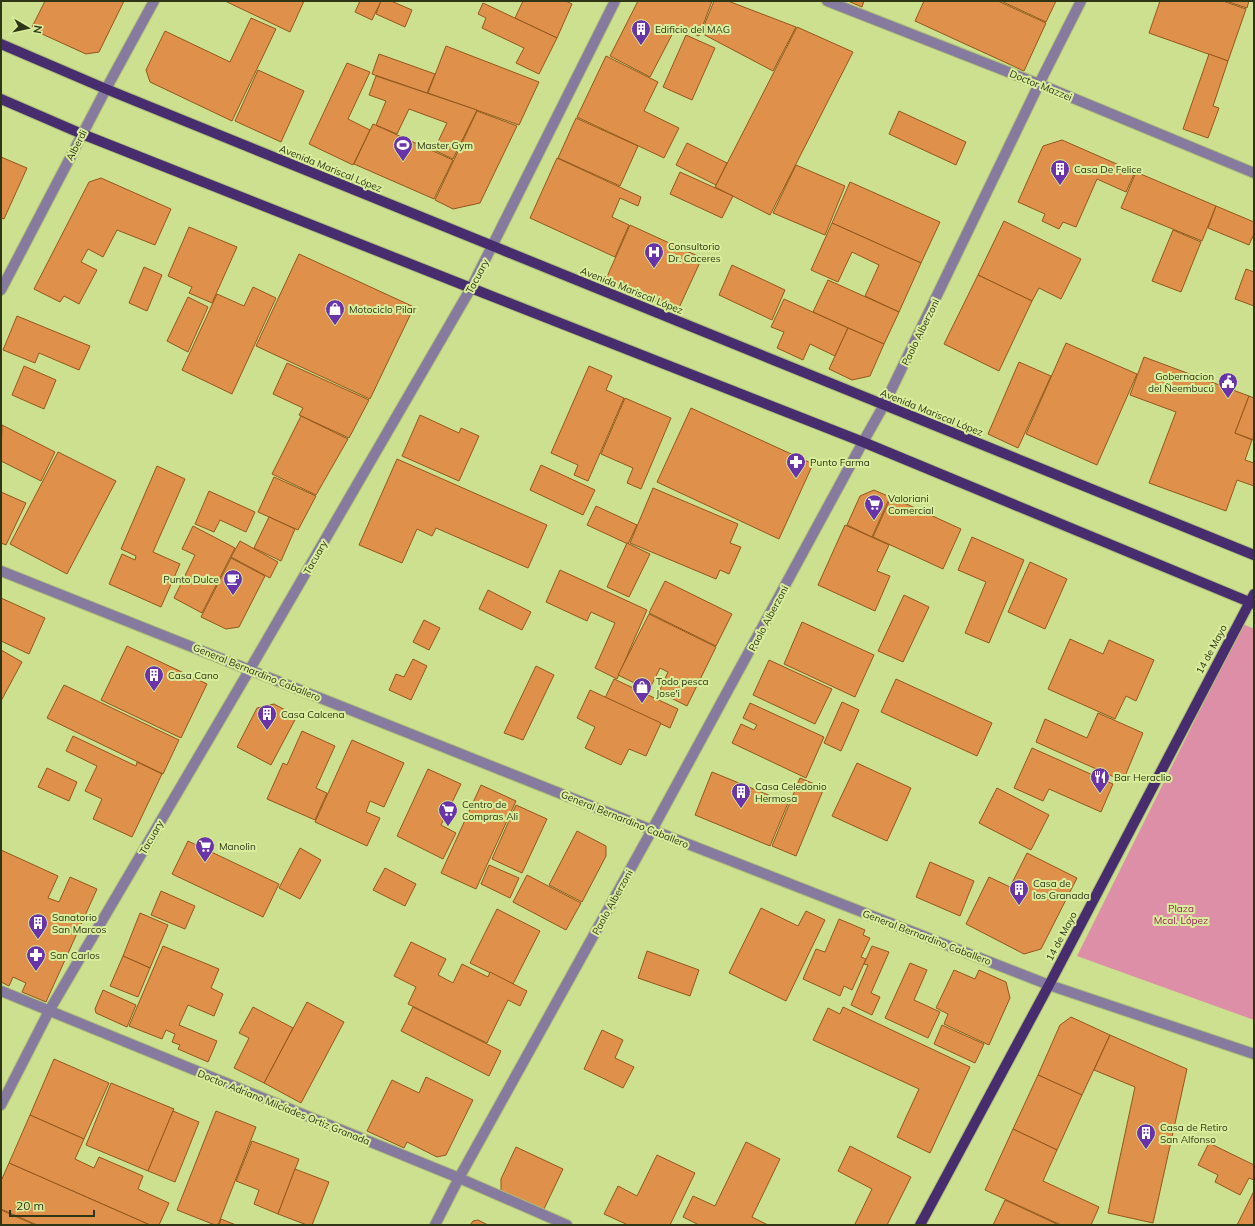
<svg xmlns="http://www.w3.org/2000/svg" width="1255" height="1226" font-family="Mulish,sans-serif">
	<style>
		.green { fill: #dd8fa7 }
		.building { fill: #df904a; stroke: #93571c }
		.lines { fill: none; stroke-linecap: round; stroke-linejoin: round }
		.minor-casing { stroke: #acbe77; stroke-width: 12 }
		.major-casing { stroke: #acbe77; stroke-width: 12 }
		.minor { stroke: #877a9f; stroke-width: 10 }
		.major { stroke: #482d6e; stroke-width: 10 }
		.labels { text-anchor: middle; stroke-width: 4; stroke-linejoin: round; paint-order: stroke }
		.poi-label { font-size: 10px; fill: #2e3615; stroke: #d9ed9d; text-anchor: start }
		.street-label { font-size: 10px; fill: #2e3615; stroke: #d9ed9d }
		.park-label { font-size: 10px; fill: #982154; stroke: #d9ed9d }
	</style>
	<rect width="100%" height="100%" fill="#cce090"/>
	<polygon class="green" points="1243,624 1254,629 1254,1020 1077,956"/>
	<g class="building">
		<polygon points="45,1 124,1 99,52 86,54 31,29"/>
		<polygon points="225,1 304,1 290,32"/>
		<polygon points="360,1 381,1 372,20 355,12"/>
		<polygon points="381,1 391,1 412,10 405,27 376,14"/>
		<polygon points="523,1 566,1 572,4 557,38 515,18"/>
		<polygon points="638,1 712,1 699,36 676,27 650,77 610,56"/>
		<polygon points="714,1 728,1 796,27 773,71 701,33"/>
		<polygon points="848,1 864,1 862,7"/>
		<polygon points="924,1 998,1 1046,23 1024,71 915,21"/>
		<polygon points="1001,1 1056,1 1046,22"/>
		<polygon points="1160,1 1223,1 1246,9 1228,61 1149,33"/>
		<polygon points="1226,1 1249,1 1247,8"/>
		<polygon points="483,3 557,38 539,74 516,63 524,48 482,28 486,18 478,14"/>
		<polygon points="251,18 276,29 232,121 150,82 146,70 165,31 230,62"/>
		<polygon points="797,27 853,52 770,215 715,187"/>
		<polygon points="686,35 715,48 692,100 663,87"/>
		<polygon points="446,46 539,82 519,125 428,93"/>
		<polygon points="379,54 435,74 427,93 372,74"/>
		<polygon points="1209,54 1228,61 1213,106 1219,108 1208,138 1183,129"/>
		<polygon points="606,56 658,82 644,111 679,128 664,158 577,117"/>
		<polygon points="347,63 370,72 348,119 370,130 353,165 309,144"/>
		<polygon points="258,70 304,91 281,142 235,121"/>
		<polygon points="376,76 477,110 453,159 434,150 447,123 409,109 397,134 376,125 386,101 369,95"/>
		<polygon points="477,111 517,126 480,203 453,209 435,200"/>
		<polygon points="899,111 966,142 956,165 889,134"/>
		<polygon points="576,118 638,146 620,186 558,158"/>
		<polygon points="373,124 453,160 434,199 354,164"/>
		<polygon points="1062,140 1135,172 1126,192 1097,179 1076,227 1063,222 1059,229 1042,221 1045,214 1018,202 1043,146"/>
		<polygon points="687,143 727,163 716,185 676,165"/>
		<polygon points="1,157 27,168 4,219 1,218"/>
		<polygon points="557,158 641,197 638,206 620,198 612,217 629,225 615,257 530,218"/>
		<polygon points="796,165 845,186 825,235 773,213"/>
		<polygon points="680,172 733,196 722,218 670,194"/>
		<polygon points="1136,172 1216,206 1202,241 1121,208"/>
		<polygon points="101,178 171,209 155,245 117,230 103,257 88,249 81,262 97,270 79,304 64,296 60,302 34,289 89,182"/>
		<polygon points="850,182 940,222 921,263 832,223"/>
		<polygon points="1216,206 1254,222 1254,234 1249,245 1208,228"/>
		<polygon points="1004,221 1081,259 1061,299 1039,288 1032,301 978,275"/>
		<polygon points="832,223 921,263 899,312 865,296 879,265 852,252 838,282 811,270"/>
		<polygon points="630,225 702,258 677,312 606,279"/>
		<polygon points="189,227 237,247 212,303 189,293 192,287 168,276"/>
		<polygon points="1173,230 1201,242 1181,292 1152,281"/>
		<polygon points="299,254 414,307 370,399 256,346"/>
		<polygon points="732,265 785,290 772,320 719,295"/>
		<polygon points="144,267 162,275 147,311 129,303"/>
		<polygon points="1246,269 1254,272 1254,306 1235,299"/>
		<polygon points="978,275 1032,301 999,371 944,344"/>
		<polygon points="828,280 899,312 884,344 813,312"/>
		<polygon points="253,287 276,298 232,394 182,370 217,294 244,306"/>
		<polygon points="188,297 208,307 188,352 167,341"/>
		<polygon points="784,299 848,328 835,356 810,344 803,360 777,348 784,332 771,327"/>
		<polygon points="17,316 90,346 79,370 39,353 35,363 3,350"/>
		<polygon points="848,328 884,344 870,376 852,380 829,369"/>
		<polygon points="1066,343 1137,374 1097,465 1026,434"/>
		<polygon points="1144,357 1249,396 1235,433 1252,440 1245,460 1254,463 1254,486 1237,480 1226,511 1149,483 1176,412 1130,395"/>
		<polygon points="1019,362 1051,376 1018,448 988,434"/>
		<polygon points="287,363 369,400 349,438 299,415 303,408 273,394"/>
		<polygon points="24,366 56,380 44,409 12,395"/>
		<polygon points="589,366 612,376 606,390 624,398 588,481 574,475 578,465 551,453"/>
		<polygon points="1249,396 1254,398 1254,440 1235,433"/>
		<polygon points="625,398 671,418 641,489 627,483 633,468 601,454"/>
		<polygon points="691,408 813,464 779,539 657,482"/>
		<polygon points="420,415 459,433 461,428 479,436 459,481 402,456"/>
		<polygon points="301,416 348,439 316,495 272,474"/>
		<polygon points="2,425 55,452 41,481 1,461"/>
		<polygon points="58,452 116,481 67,574 10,544"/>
		<polygon points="397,459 547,525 528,568 436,528 432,536 417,529 402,563 359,545"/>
		<polygon points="541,465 595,490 583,515 530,490"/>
		<polygon points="157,466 185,479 153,552 180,564 161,607 109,584 122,554 135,560 136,556 121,549"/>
		<polygon points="274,477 316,496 298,530 258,512"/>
		<polygon points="653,488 738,524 730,543 741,547 729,574 720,570 716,579 630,543"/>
		<polygon points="874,490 890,497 872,537 847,525 860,496"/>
		<polygon points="209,491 255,512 246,532 220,520 214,532 195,524"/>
		<polygon points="1,492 26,503 6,545 1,543"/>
		<polygon points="891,497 961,529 943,569 873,537"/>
		<polygon points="596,506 637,525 628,544 587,525"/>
		<polygon points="269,517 295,529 281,561 254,548"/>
		<polygon points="845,525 889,545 877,571 890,576 875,611 818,585"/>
		<polygon points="193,526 235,548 202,613 174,598 195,555 182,549"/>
		<polygon points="972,537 1024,560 989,643 965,633 986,582 958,570"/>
		<polygon points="240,541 278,562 270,578 231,557"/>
		<polygon points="627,543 650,554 629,597 607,587"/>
		<polygon points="231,558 265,576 239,627 226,629 201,617"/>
		<polygon points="1030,562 1067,579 1045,629 1008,612"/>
		<polygon points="560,570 647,610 617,679 595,668 615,623 591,612 587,621 546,602"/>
		<polygon points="665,581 732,614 716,646 649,613"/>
		<polygon points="488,590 531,612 522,630 479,609"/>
		<polygon points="904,595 929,607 903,662 878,651"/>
		<polygon points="1,598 45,618 29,654 1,641"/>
		<polygon points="649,614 716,647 687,706 659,692 668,672 660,668 649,690 618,675"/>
		<polygon points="424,620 440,628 429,650 413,642"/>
		<polygon points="802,622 874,655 855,697 784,664"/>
		<polygon points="1070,639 1103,654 1109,640 1154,660 1136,701 1126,696 1115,719 1048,689"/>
		<polygon points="127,646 207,684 181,738 101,700"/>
		<polygon points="1,650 22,662 1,701"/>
		<polygon points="413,659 427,666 411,700 389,690 396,674 404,677"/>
		<polygon points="769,660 832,689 815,724 753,695"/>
		<polygon points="536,666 554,675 523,740 504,733"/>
		<polygon points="614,679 678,709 670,728 605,698"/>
		<polygon points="896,679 992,723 977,756 881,712"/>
		<polygon points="64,685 179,740 163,774 47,718"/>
		<polygon points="590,690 661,723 646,756 629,749 621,765 585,748 595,727 577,718"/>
		<polygon points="842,702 859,710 841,751 824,743"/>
		<polygon points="750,703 824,737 806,778 732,743 741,724 754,730 757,725 743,718"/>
		<polygon points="274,704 297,716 271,765 237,747 257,708"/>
		<polygon points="1098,713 1143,733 1123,781 1036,742 1045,719 1087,738"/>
		<polygon points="302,731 335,746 316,788 327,793 315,820 267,799 283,763 287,765"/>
		<polygon points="73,736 136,766 137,762 162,774 132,837 93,819 102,799 85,791 97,766 66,751"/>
		<polygon points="352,740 404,763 384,807 370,801 366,812 380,818 367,846 315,822"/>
		<polygon points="1032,748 1113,784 1101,812 1049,789 1043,801 1014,788"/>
		<polygon points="857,763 911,788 887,841 832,816"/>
		<polygon points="47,768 77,782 69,801 38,787"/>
		<polygon points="428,769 461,784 441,825 456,833 443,859 397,836"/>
		<polygon points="712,772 788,803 770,846 695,815"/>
		<polygon points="800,778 824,788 796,856 772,846"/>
		<polygon points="481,785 516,801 476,889 441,873"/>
		<polygon points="997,788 1049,815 1031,850 979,823"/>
		<polygon points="516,805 547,819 522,873 492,859"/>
		<polygon points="577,831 606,846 606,856 582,902 549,885"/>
		<polygon points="188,841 279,884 263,917 172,874"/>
		<polygon points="300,848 321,860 300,899 279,888"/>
		<polygon points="1,850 58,876 48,898 59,902 70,877 97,889 46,1002 22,992 26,983 13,977 9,986 1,982"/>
		<polygon points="1027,853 1077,878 1041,949 1024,954 966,924 989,877 1010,887"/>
		<polygon points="930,862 974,881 960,916 916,897"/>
		<polygon points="489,865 519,878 510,898 481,884"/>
		<polygon points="385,868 416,884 405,906 373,890"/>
		<polygon points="527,875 581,903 566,930 513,902"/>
		<polygon points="161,891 195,906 185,929 151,915"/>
		<polygon points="761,908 798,926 806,911 825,920 786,1001 729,973"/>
		<polygon points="497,909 540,931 513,984 470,963"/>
		<polygon points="140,913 168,925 150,968 123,956"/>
		<polygon points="839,919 865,930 863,935 870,938 861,957 866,959 852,990 844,986 840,996 803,979 816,949 825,952"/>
		<polygon points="411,942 446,959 438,975 453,983 462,964 488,977 490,972 527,991 520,1006 508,1000 487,1043 408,1004 416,987 394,976"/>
		<polygon points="163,946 219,969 211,988 223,994 214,1016 188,1005 179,1025 217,1041 208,1062 178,1049 180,1045 172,1042 175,1034 166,1030 162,1039 129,1026"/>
		<polygon points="872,946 889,952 871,993 880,997 872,1015 851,1005 868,965 864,964"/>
		<polygon points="647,951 699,970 690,996 638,978"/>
		<polygon points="123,956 150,968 138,997 110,986"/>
		<polygon points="910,963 927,970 914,1000 940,1012 928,1038 885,1018"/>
		<polygon points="954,970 975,979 979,970 1006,982 1010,998 989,1045 944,1024 948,1014 936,1008"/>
		<polygon points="103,990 136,1005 127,1027 96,1013 95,1009"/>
		<polygon points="307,1002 344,1022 301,1103 264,1083"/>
		<polygon points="253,1007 293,1028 264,1083 234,1068 249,1038 239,1033"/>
		<polygon points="413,1007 501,1051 489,1076 401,1031"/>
		<polygon points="843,1007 970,1067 930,1153 897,1137 919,1089 813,1040 828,1008 840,1014"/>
		<polygon points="1071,1017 1110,1035 1082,1095 1038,1075 1060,1025"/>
		<polygon points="942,1025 984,1044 975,1063 934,1044"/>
		<polygon points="602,1030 623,1040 615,1058 634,1067 623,1088 584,1069"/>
		<polygon points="1110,1035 1187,1069 1153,1223 1108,1213 1135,1087 1094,1070"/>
		<polygon points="54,1059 109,1083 84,1139 30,1115"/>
		<polygon points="1038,1075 1082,1095 1057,1150 1013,1129"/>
		<polygon points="426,1077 473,1100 446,1155 437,1157 407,1142 404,1148 367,1131 392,1080 419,1093"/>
		<polygon points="111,1083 174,1109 148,1171 86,1145"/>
		<polygon points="173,1111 199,1122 175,1182 148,1171"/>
		<polygon points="216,1111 256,1127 218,1225 215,1225 177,1210"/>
		<polygon points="30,1115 84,1139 75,1159 94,1168 99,1157 143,1176 138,1189 169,1203 159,1225 150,1225 9,1163"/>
		<polygon points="1013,1129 1057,1150 1043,1181 1099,1207 1091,1225 1061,1225 985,1190"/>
		<polygon points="252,1141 299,1159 278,1214 254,1204 259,1190 236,1181"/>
		<polygon points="746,1142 780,1159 752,1217 768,1225 699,1225 683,1217 693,1196 715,1206"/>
		<polygon points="1209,1143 1254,1165 1254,1180 1249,1178 1240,1195 1215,1182 1218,1175 1198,1165"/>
		<polygon points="850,1146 911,1177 887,1225 857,1225 855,1224 872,1189 838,1171"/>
		<polygon points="516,1147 563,1169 543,1211 501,1191 501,1179"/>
		<polygon points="657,1155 695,1173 670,1225 628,1225 604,1214 618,1186 637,1196"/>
		<polygon points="9,1163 150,1225 37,1225 1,1209 1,1181"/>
		<polygon points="295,1169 329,1182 312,1225 307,1225 278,1214"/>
		<polygon points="1254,1191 1254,1225 1237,1225"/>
		<polygon points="1005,1200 1059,1225 993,1225"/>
		<polygon points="1,1210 35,1225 1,1225"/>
		<polygon points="221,1219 236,1225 219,1225"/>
		<polygon points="478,1220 488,1225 470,1225 473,1221"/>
	</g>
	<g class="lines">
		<g class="minor-casing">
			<g id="minor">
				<polyline points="827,1 1039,84 1254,173"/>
				<polyline points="1,290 106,89 154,1"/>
				<polyline points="1,571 652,830 1049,985 1254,1054"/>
				<polyline points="1,991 459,1178 567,1225"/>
				<polyline points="1,1105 49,1011 250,669 471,288 615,1"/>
				<polyline points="435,1225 459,1178 652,830 863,442 884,405 1039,84 1081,1"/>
			</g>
		</g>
		<g class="major-casing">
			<g id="major">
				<polyline points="1,44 106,89 1254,555"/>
				<polyline points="1,99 82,134 471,288 863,442 1254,604"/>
				<polyline points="920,1225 1049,985 1254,594"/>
			</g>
		</g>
		<use href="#minor" class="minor"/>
		<use href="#major" class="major"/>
	</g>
	<defs>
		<g id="building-pin" transform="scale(1)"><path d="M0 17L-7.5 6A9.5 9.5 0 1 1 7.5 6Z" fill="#6933aa" stroke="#d9ed9d"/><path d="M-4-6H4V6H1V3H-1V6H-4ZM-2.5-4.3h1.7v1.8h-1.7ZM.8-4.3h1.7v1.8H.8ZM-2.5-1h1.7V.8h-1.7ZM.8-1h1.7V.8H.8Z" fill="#fff"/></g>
		<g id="stadium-pin" transform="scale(1)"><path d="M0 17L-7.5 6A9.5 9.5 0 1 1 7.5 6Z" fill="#6933aa" stroke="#d9ed9d"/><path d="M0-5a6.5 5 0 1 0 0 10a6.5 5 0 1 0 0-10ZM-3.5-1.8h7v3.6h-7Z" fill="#fff"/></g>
		<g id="hospital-pin" transform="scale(1)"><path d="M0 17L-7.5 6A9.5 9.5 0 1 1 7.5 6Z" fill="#6933aa" stroke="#d9ed9d"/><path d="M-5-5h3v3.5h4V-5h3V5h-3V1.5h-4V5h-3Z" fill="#fff"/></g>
		<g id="shop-pin" transform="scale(1)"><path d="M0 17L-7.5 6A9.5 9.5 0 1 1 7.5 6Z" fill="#6933aa" stroke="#d9ed9d"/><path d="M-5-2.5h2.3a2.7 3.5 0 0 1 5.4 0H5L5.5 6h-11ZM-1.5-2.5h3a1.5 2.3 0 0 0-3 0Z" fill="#fff"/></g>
		<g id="civic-pin" transform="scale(1)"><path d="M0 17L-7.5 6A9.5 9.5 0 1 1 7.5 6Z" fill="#6933aa" stroke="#d9ed9d"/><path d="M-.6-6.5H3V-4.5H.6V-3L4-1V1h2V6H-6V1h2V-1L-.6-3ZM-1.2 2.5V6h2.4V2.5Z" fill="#fff"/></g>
		<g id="pharmacy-pin" transform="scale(1)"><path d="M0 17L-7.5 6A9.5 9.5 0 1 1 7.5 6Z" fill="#6933aa" stroke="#d9ed9d"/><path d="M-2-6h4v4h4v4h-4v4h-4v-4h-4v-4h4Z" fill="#fff"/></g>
		<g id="supermarket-pin" transform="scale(1)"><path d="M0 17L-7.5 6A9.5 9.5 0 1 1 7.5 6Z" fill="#6933aa" stroke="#d9ed9d"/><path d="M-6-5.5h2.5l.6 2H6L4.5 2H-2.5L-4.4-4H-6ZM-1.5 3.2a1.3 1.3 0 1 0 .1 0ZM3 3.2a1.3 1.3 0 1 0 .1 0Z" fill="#fff"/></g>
		<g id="cafe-pin" transform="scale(1)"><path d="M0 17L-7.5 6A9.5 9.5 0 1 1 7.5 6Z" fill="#6933aa" stroke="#d9ed9d"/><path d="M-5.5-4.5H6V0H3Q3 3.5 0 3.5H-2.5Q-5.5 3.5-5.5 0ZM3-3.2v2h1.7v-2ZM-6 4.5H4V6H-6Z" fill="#fff"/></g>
		<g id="restaurant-pin" transform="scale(1)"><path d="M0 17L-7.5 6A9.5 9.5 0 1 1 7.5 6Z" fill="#6933aa" stroke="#d9ed9d"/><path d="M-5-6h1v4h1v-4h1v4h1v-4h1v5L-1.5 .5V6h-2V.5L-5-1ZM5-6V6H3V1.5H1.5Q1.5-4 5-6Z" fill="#fff"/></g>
	</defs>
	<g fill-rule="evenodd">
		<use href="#building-pin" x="641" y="29"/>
		<use href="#stadium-pin" x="403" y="145"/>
		<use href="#building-pin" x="1060" y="169"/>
		<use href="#hospital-pin" x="654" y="252"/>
		<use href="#shop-pin" x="335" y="309"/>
		<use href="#civic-pin" x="1228" y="382"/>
		<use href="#pharmacy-pin" x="796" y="462"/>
		<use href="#supermarket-pin" x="874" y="504"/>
		<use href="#cafe-pin" x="233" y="579"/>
		<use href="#building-pin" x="154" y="675"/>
		<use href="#shop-pin" x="642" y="687"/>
		<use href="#building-pin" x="267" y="714"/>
		<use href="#restaurant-pin" x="1100" y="777"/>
		<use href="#building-pin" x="741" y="792"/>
		<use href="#supermarket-pin" x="448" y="810"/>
		<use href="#supermarket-pin" x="205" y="846"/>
		<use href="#building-pin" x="1019" y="889"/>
		<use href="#building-pin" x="38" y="923"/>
		<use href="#pharmacy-pin" x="36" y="955"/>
		<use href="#building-pin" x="1146" y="1133"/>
	</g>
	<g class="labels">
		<g class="poi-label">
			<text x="655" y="33">Edificio del MAG</text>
			<text x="417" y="149">Master Gym</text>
			<text x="1074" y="173">Casa De Felice</text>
			<text x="668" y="250">Consultorio<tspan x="668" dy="12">Dr. Caceres</tspan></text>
			<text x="349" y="313">Motociclo Pilar</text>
			<text x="1214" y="380" text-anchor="end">Gobernacion<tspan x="1214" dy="12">del Ñeembucú</tspan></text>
			<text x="810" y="466">Punto Farma</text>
			<text x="888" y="502">Valoriani<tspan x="888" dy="12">Comercial</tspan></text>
			<text x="219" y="583" text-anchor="end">Punto Dulce</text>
			<text x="168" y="679">Casa Cano</text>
			<text x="656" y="685">Todo pesca<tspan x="656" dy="12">Jose'i</tspan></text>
			<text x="281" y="718">Casa Calcena</text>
			<text x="1114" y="781">Bar Heraclio</text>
			<text x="755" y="790">Casa Celedonio<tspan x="755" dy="12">Hermosa</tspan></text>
			<text x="462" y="808">Centro de<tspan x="462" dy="12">Compras Ali</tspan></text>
			<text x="219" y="850">Manolin</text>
			<text x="1033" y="887">Casa de<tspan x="1033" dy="12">los Granada</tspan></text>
			<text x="52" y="921">Sanatorio<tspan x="52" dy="12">San Marcos</tspan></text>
			<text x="50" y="959">San Carlos</text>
			<text x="1160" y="1131">Casa de Retiro<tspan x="1160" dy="12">San Alfonso</tspan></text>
		</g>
		<g class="street-label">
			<text transform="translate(1041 85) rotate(22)" y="4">Doctor Mazzei</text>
			<text transform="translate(76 145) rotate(-63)" y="4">Alberdi</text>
			<text transform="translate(331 168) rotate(22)" y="4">Avenida Mariscal López</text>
			<text transform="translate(477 276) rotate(-62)" y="4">Tacuary</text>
			<text transform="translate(632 290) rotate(22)" y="4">Avenida Mariscal López</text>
			<text transform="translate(920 332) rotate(-64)" y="4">Paolo Alberzoni</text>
			<text transform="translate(932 412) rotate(22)" y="4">Avenida Mariscal López</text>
			<text transform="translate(315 557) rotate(-60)" y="4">Tacuary</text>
			<text transform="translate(768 618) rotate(-62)" y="4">Paolo Alberzoni</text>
			<text transform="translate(1211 649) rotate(-62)" y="4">14 de Mayo</text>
			<text transform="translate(257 672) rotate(22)" y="4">General Bernardino Caballero</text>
			<text transform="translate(625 819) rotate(22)" y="4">General Bernardino Caballero</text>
			<text transform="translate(151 837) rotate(-60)" y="4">Tacuary</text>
			<text transform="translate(612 902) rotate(-61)" y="4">Paolo Alberzoni</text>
			<text transform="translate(1061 936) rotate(-62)" y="4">14 de Mayo</text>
			<text transform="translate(927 937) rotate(21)" y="4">General Bernardino Caballero</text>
			<text transform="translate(284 1107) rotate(22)" y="4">Doctor Adriano Milcíades Ortiz Granada</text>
		</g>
		<g class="park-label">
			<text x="1181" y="912">Plaza<tspan x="1181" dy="12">Mcal. López</tspan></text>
		</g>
	</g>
	<rect width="1255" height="1226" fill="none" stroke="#2e3615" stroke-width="4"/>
	<g transform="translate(28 28) rotate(99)" stroke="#d9ed9d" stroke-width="3" paint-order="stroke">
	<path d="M0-3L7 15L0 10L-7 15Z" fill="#2e3615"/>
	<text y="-6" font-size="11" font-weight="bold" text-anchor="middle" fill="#2e3615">N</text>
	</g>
	<path d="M10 1210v6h84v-6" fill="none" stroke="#2e3615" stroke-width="2"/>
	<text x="16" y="1210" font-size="12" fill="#2e3615" stroke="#d9ed9d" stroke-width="3" paint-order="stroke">20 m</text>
</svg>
